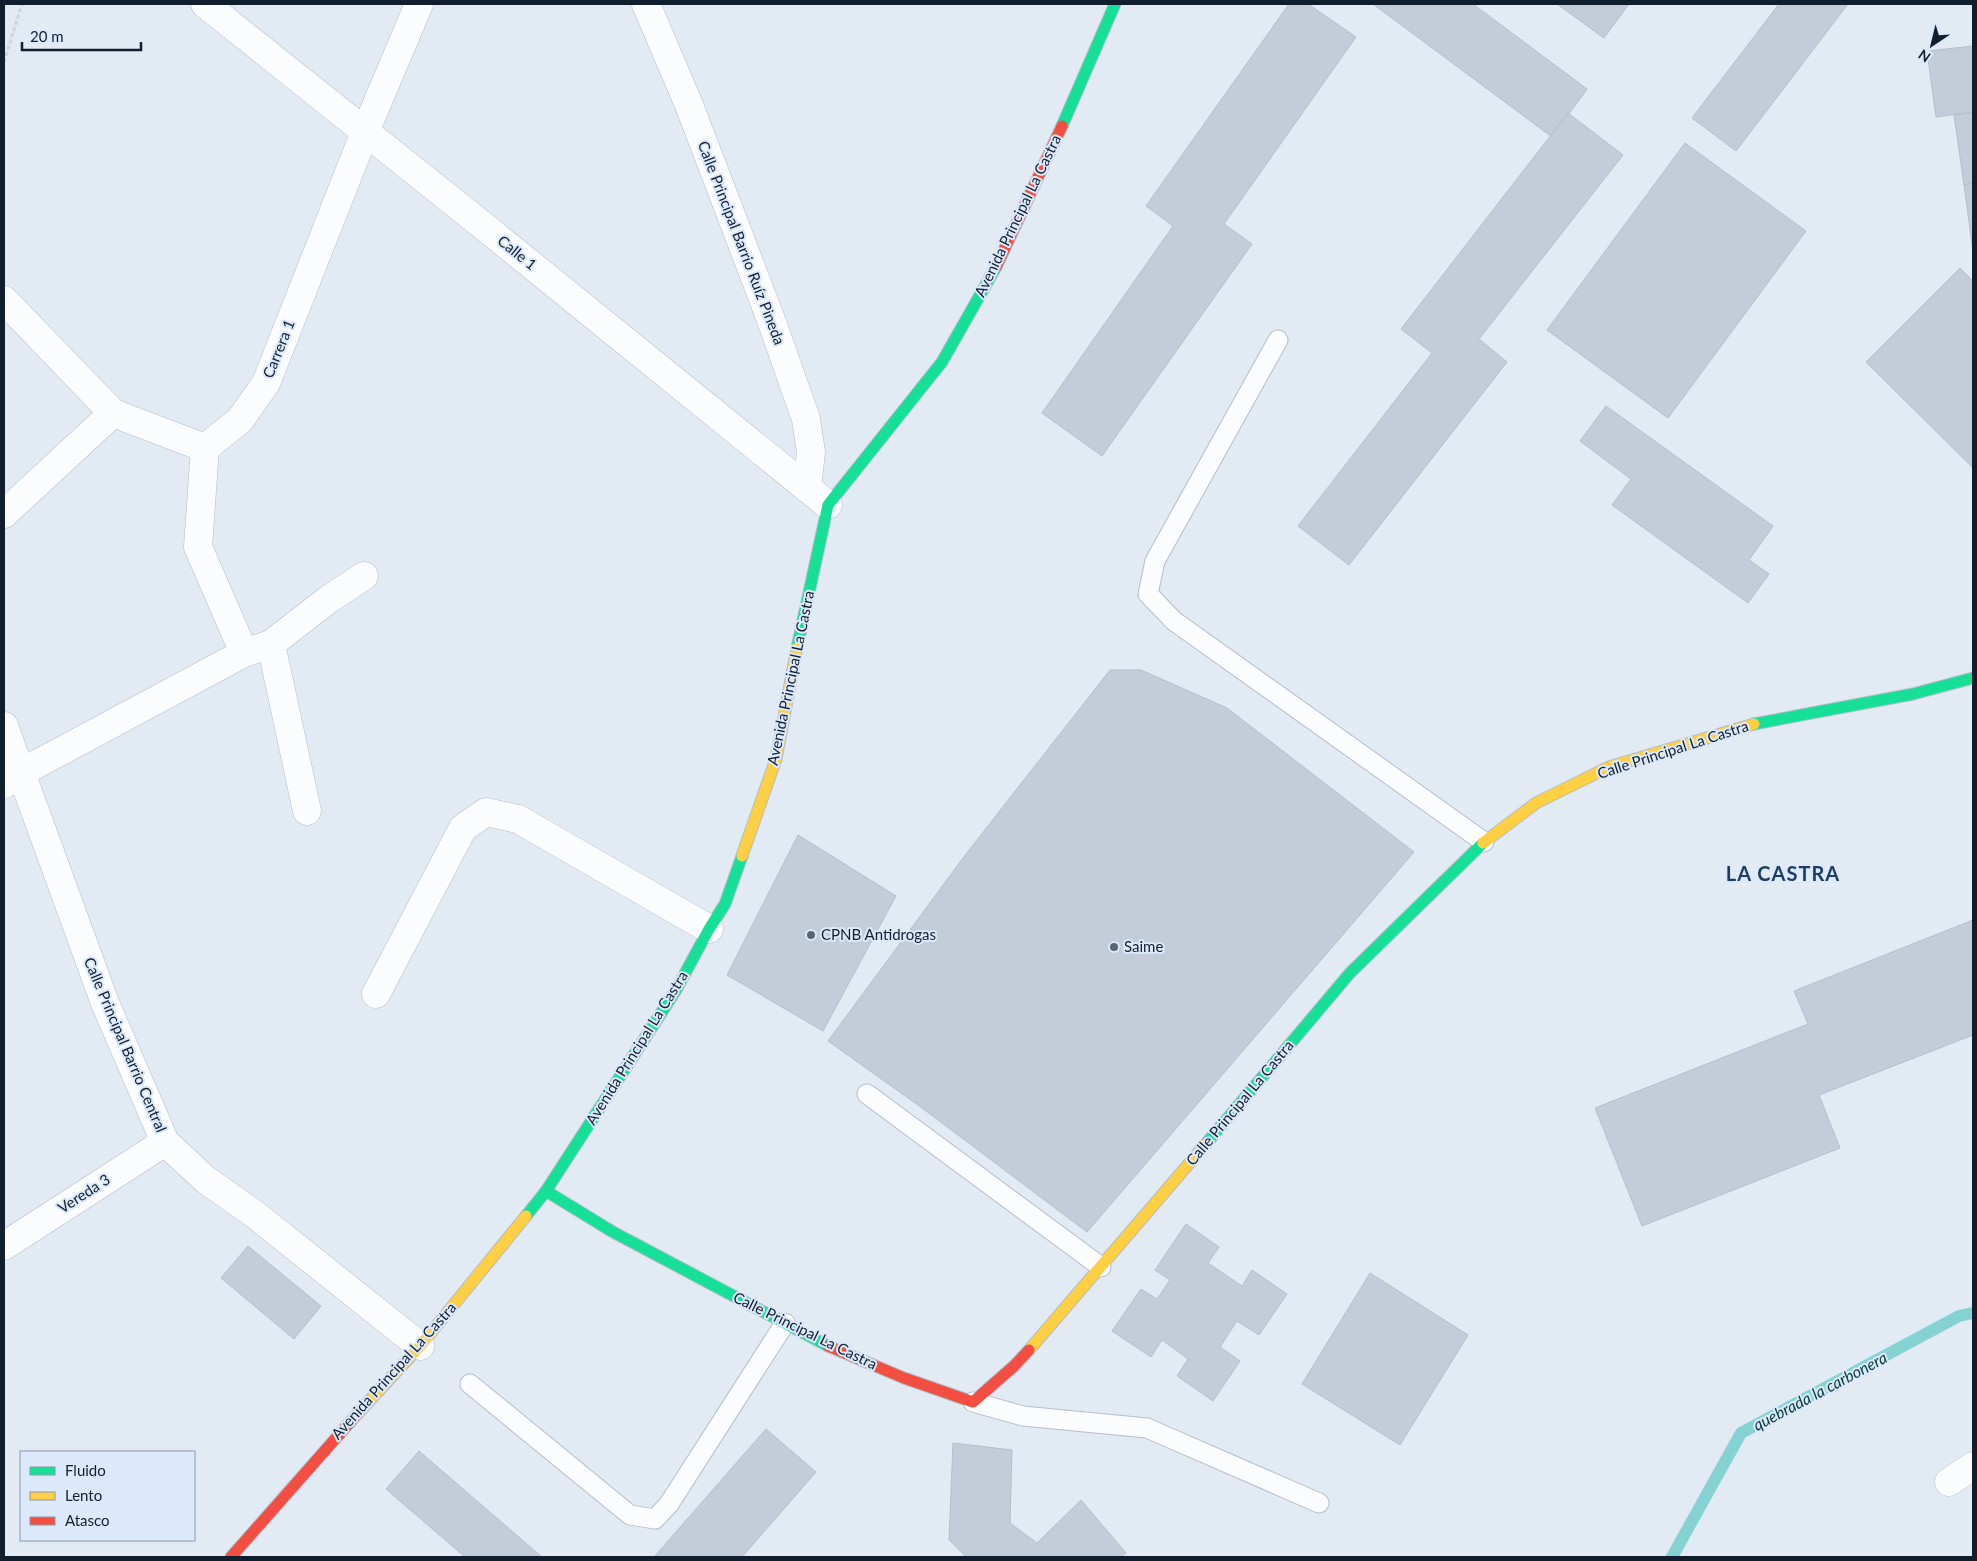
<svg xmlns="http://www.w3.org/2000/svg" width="1977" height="1561" font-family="Lato,sans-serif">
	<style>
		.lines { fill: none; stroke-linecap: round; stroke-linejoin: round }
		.stream { stroke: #85d2d3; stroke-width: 12 }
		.building { fill: #c3cdda; stroke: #b4bfcb }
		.lane-casing { stroke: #b3bdca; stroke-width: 21 }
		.street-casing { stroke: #b3bdca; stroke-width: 29 }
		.fast-casing { stroke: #b3bdca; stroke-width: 13 }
		.slow-casing { stroke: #b3bdca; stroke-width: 13 }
		.jam-casing { stroke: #b3bdca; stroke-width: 13 }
		.path { stroke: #d0d3d7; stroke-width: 3; stroke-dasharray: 4 2.5; stroke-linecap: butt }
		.lane { stroke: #fbfcfd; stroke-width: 19 }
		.street { stroke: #fbfcfd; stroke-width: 28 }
		.fast { stroke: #16e098; stroke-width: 11 }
		.slow { stroke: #ffcf43; stroke-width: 11 }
		.jam { stroke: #f24e42; stroke-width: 11 }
		.poi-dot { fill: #5a6573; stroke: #dbe9fb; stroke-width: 2 }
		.labels { text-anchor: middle; stroke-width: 4; stroke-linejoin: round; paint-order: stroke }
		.street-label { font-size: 15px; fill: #111e2e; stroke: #dbe9fb }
		.poi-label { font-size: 15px; fill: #111e2e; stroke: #dbe9fb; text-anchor: start }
		.water-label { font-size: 16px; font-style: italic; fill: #083c3b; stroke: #dbe9fb }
		.district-label { font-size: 20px; font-weight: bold; letter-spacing: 1px; fill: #1d3c5f; stroke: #dbe9fb }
	</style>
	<rect width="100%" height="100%" fill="#e2eaf4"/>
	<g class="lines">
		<polyline class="stream" points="1672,1557 1741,1433 1959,1316 1973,1313"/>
	</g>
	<g class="building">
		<polygon points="1289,4 1308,4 1356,37 1224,224 1252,244 1102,456 1042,413 1173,226 1146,206"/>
		<polygon points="1373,4 1473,4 1587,89 1552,137"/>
		<polygon points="1557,4 1629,4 1604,38"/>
		<polygon points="1779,4 1848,4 1736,151 1692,118"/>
		<polygon points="1973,46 1973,112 1936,117 1927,51"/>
		<polygon points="1973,112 1973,183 1964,185 1954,115"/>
		<polygon points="1568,113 1623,155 1479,339 1507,362 1349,565 1298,526 1432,353 1401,329"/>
		<polygon points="1685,143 1806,231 1668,418 1547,330"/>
		<polygon points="1973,183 1973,251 1964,185"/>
		<polygon points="1960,268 1973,281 1973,468 1866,362"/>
		<polygon points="1606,406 1773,526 1749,560 1769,574 1748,603 1612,505 1631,479 1580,441"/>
		<polygon points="1110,670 1141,670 1227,708 1414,852 1087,1232 918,1105 828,1041 966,854"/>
		<polygon points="798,835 896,896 823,1031 727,975"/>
		<polygon points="1973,920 1973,1035 1819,1095 1840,1148 1642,1226 1595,1108 1808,1024 1794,991"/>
		<polygon points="1186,1224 1219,1247 1208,1263 1242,1286 1252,1270 1287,1294 1259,1335 1237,1321 1220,1347 1240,1361 1213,1401 1177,1376 1188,1359 1162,1340 1151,1357 1112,1331 1141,1289 1157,1299 1170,1280 1155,1270"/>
		<polygon points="248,1246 321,1306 294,1339 221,1278"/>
		<polygon points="1370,1273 1468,1335 1400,1445 1302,1384"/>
		<polygon points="766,1429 816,1472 742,1557 654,1557"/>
		<polygon points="953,1443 1012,1450 1010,1523 1037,1543 1081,1500 1126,1553 1121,1557 966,1557 949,1540"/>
		<polygon points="419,1451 542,1557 465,1557 386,1489"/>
	</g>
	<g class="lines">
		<g class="lane-casing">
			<g id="lane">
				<polyline points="1278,340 1155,561 1148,594 1174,621 1484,842"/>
				<polyline points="867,1094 1101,1267"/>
				<polyline points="470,1384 630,1515 655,1519 669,1504 785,1323"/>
				<polyline points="973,1402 1023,1416 1147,1428 1319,1503"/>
			</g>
		</g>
		<g class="street-casing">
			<g id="street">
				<polyline points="205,4 466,212 828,505"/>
				<polyline points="646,4 689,105 770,317 806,419 811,452 807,488"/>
				<polyline points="4,300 113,413"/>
				<polyline points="205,448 198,547 244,653"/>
				<polyline points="4,514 113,413 205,448 240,420 266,383 365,132 419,4"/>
				<polyline points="271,644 307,811"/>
				<polyline points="4,726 105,1003 165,1142 206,1180 253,1213 420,1346"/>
				<polyline points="4,784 22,772 244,653 271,644 329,599 364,576"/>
				<polyline points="376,994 463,828 486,812 518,819 709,929"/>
				<polyline points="4,1246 165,1142"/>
				<polyline points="1949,1482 1973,1466"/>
			</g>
		</g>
		<g class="fast-casing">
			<g id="fast">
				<polyline points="1062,126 1115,4"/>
				<polyline points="797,648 828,505 942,362 996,267"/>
				<polyline points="1754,724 1913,694 1973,678"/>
				<polyline points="1205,1145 1350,973 1483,843"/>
				<polyline points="546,1191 613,1232 828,1346"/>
				<polyline points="526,1216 546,1191 676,990 709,929 725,904 742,856"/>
			</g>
		</g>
		<g class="slow-casing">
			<g id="slow">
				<polyline points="1483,843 1536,803 1609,767 1754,724"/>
				<polyline points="742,856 776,759 797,648"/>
				<polyline points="1029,1350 1205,1145"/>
				<polyline points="359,1412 420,1346 526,1216"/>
			</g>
		</g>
		<g class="jam-casing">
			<g id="jam">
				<polyline points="996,267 1062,126"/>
				<polyline points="828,1346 904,1378 973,1402 1014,1366 1029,1350"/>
				<polyline points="231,1557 359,1412"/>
			</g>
		</g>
		<polyline class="path" points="4,62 22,4"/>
		<use href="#lane" class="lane"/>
		<use href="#street" class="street"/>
		<use href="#fast" class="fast"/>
		<use href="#slow" class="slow"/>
		<use href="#jam" class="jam"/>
	</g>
	<g class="poi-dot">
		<circle cx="811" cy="935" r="5"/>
		<circle cx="1114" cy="947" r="5"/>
	</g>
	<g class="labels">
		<g class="street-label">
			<text transform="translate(1018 216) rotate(-64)" y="5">Avenida Principal La Castra</text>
			<text transform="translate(741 243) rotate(69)" y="5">Calle Principal Barrio Ruíz Pineda</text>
			<text transform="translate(517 253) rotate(39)" y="5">Calle 1</text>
			<text transform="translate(279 349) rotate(-68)" y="5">Carrera 1</text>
			<text transform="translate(791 678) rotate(-78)" y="5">Avenida Principal La Castra</text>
			<text transform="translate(1673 750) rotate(-18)" y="5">Calle Principal La Castra</text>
			<text transform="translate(125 1045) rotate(67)" y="5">Calle Principal Barrio Central</text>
			<text transform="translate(637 1048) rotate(-58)" y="5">Avenida Principal La Castra</text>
			<text transform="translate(1240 1103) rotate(-50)" y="5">Calle Principal La Castra</text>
			<text transform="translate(84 1194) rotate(-33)" y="5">Vereda 3</text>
			<text transform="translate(805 1331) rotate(26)" y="5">Calle Principal La Castra</text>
			<text transform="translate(394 1371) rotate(-48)" y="5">Avenida Principal La Castra</text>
		</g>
		<g class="poi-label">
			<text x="821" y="940">CPNB Antidrogas</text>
			<text x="1124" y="952">Saime</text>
		</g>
		<g class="water-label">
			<text transform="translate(1820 1391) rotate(-28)" y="6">quebrada la carbonera</text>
		</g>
		<g class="district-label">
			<text x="1783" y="881">LA CASTRA</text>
		</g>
	</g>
	<rect width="1977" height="1561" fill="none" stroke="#111e2e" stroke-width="10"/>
	<rect x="20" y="1451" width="175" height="90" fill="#dbe9fb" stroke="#8a98a9"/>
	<rect x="30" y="1467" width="25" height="8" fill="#16e098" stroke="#8a98a9"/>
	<text x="65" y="1476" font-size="15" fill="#111e2e">Fluido</text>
	<rect x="30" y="1492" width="25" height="8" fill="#ffcf43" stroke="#8a98a9"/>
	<text x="65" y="1501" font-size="15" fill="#111e2e">Lento</text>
	<rect x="30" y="1517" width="25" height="8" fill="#f24e42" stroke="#8a98a9"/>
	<text x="65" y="1526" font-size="15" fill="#111e2e">Atasco</text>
	<g transform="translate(1932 45) rotate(215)" stroke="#dbe9fb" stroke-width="4" paint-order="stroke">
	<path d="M0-4L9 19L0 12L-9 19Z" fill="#111e2e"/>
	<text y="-8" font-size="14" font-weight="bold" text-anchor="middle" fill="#111e2e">N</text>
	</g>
	<path d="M22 42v8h119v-8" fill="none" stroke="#111e2e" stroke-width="2.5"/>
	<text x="30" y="42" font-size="15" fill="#111e2e" stroke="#dbe9fb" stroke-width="4" paint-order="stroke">20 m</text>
</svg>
